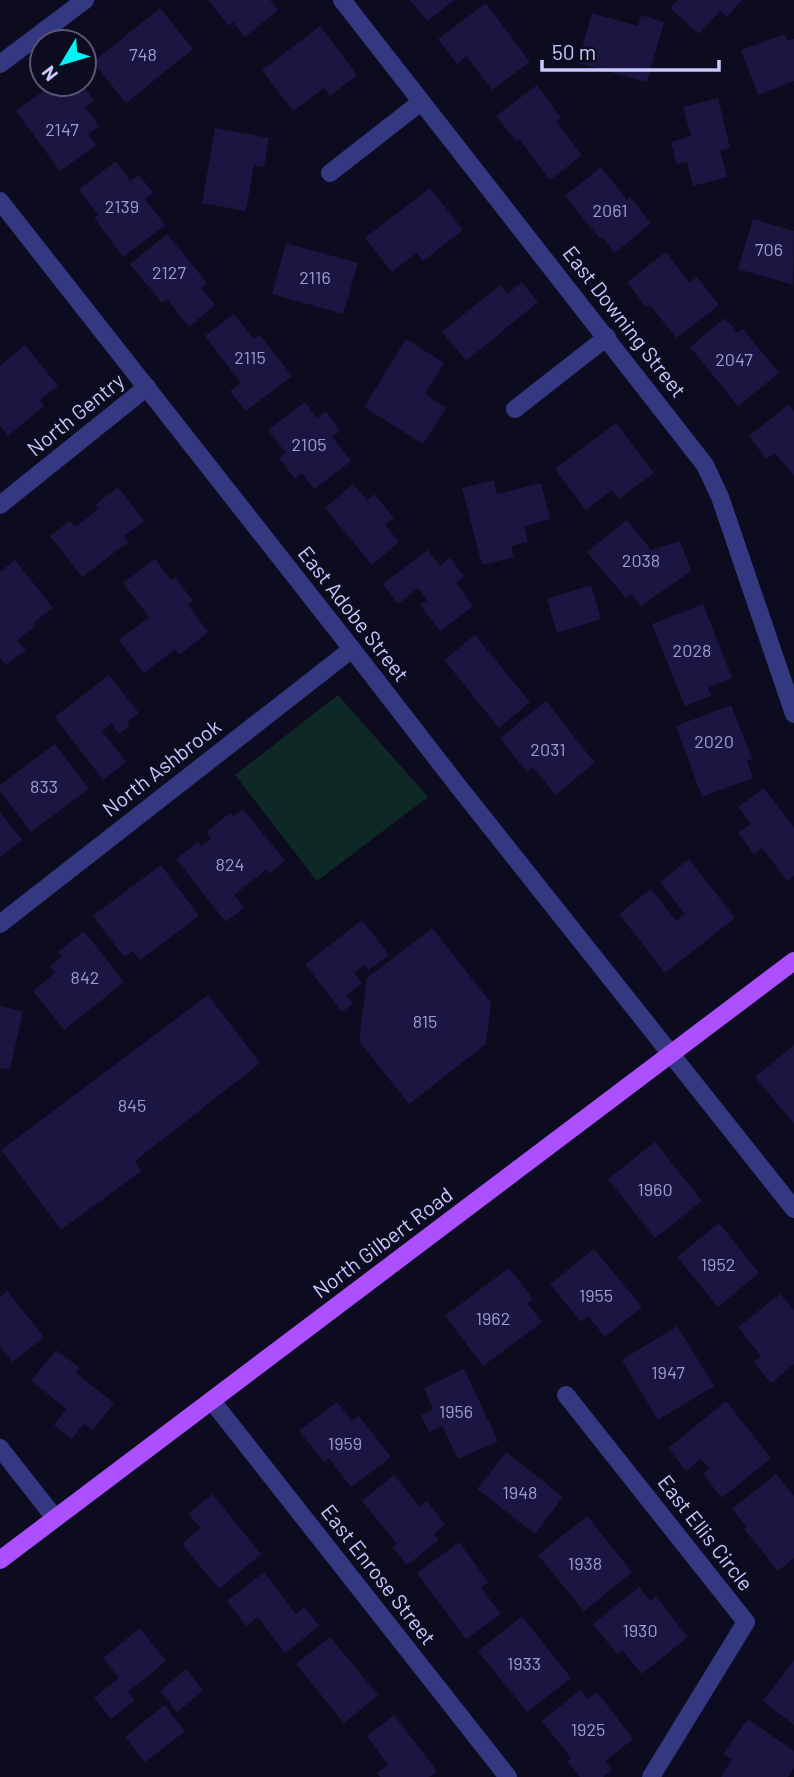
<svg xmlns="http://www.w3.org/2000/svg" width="794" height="1777" font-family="Barlow,sans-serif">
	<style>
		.green { fill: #0e2925 }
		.building { fill: #1a1641 }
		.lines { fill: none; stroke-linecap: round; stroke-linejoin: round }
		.minor { stroke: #333880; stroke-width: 18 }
		.major { stroke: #ac50ff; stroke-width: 18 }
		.labels { text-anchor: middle; stroke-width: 5; stroke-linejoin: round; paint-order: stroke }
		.number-label { font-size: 18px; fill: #9d9cd0 }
		.street-label { font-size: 21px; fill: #c9c9ff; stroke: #0c0b1f }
	</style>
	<rect width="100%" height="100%" fill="#0c0b1f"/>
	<polygon class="green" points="338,695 428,797 317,881 235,775"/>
	<g class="building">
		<polygon points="208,0 270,0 278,10 245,37 233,22 229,26"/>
		<polygon points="410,0 454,0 428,21"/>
		<polygon points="678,0 742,0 727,17 720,11 699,34 670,8"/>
		<polygon points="486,3 530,62 492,90 466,56 457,64 438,39"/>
		<polygon points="160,8 193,49 126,103 93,62"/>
		<polygon points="592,13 638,26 641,15 664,22 647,82 578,63"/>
		<polygon points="320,26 357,75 330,96 324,88 293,111 262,70"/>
		<polygon points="785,34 787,41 794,39 794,81 758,95 741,50"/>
		<polygon points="53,84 82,84 94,101 85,107 99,126 88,134 96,145 60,171 16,111"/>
		<polygon points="537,85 561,118 556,121 582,155 550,180 519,139 516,141 496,116"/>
		<polygon points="718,98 730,148 720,150 727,177 693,186 687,162 677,165 671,142 691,136 683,107"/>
		<polygon points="215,128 269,138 264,167 254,165 246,211 202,203"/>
		<polygon points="116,161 130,181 139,175 153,193 145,199 165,225 123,257 94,218 98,215 79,189"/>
		<polygon points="601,167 627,200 630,197 651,223 615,253 602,237 600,239 565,196"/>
		<polygon points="430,188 463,230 423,261 417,253 392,272 365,238"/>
		<polygon points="753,219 794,231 793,285 738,269"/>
		<polygon points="167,234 207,283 201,288 215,305 189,327 167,299 162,303 130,264"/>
		<polygon points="286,243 358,263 343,314 272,294"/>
		<polygon points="666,252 689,283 697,277 719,305 676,338 650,305 646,307 627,282"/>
		<polygon points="522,282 538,302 466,361 442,332 500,285 507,294"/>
		<polygon points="234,314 254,339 260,335 292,376 246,411 230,391 241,383 205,336"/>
		<polygon points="725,318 738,333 743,329 779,373 738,406 690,347"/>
		<polygon points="406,339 444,363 425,394 446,408 423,444 364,407"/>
		<polygon points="25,345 58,386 40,400 44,406 8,436 0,426 0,366"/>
		<polygon points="305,402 317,418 326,411 340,431 332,437 351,461 314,489 302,473 295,479 279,458 286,453 268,430"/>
		<polygon points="789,404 794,411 794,476 775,453 766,459 749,436"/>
		<polygon points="616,423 654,473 619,499 612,490 586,510 555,469"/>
		<polygon points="494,480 497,494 541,483 550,519 524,526 528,542 511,546 514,557 482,565 462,488"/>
		<polygon points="353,484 367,500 374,494 394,518 385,525 399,542 372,565 325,508"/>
		<polygon points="118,487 144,521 124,536 128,542 82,577 50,536 70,521 75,527 99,509 95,505"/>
		<polygon points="627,520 651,550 680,541 691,571 641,606 631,594 626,598 587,552"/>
		<polygon points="428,550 440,566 450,558 464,576 456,583 473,606 440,631 420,605 427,600 418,588 398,604 383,584"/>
		<polygon points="155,559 171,580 175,577 193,601 188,605 208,632 179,655 175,649 144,673 119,640 149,617 123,583"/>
		<polygon points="15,560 53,608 34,622 36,625 17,640 26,650 6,665 0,657 0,572"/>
		<polygon points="591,585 601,619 557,633 547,599"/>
		<polygon points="703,604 732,678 708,688 711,696 685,706 652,624"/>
		<polygon points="475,635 530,702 499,728 444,660"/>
		<polygon points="109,675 139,713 127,722 130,726 119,734 111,723 102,731 126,762 103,780 55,717"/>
		<polygon points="546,701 595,763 555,795 533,767 527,772 500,738"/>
		<polygon points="731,705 752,759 747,760 753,778 702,797 676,726"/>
		<polygon points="55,744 89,789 31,832 0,791 0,785"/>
		<polygon points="764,788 794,827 794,876 787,881 762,848 754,854 738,833 751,824 738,807"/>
		<polygon points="243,809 285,861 269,874 266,870 234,895 244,908 226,922 176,859 198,842 201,846 211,838 206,832 230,813 233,817"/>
		<polygon points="0,812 22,840 0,857"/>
		<polygon points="689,859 735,918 665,973 619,914 651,889 676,921 685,914 660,882"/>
		<polygon points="161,865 199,916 140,960 133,951 124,957 93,916"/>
		<polygon points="362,920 389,955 368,970 364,965 354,973 362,983 346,995 353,1003 342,1012 305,964"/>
		<polygon points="432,928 491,1003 486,1044 409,1104 359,1041 367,978"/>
		<polygon points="84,931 124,982 64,1030 33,991 55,973 50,966 62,957 58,952"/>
		<polygon points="208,995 260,1063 135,1161 141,1171 61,1230 1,1150"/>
		<polygon points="0,1006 23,1011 10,1070 0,1068"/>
		<polygon points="794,1045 794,1124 755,1077"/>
		<polygon points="655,1142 702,1201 655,1238 608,1179"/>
		<polygon points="719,1223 759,1273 718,1307 677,1257"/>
		<polygon points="594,1249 642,1307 605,1337 588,1316 581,1322 550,1284"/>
		<polygon points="509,1268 533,1299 527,1303 542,1322 483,1366 445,1316"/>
		<polygon points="7,1291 44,1337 12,1362 0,1347 0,1297"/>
		<polygon points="780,1294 794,1310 794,1364 771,1383 754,1362 761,1356 738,1327"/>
		<polygon points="677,1326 714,1386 658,1420 622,1360"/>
		<polygon points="56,1350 80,1368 76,1373 114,1403 93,1430 84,1424 72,1439 54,1425 67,1409 31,1381"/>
		<polygon points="464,1369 498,1441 458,1459 442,1426 429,1432 421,1415 433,1409 424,1388"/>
		<polygon points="726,1401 771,1458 722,1498 703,1474 709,1469 701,1459 686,1471 668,1448"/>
		<polygon points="337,1402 352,1421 359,1416 391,1457 351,1487 329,1458 324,1462 299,1431"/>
		<polygon points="506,1452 563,1497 535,1534 477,1489"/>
		<polygon points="776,1474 794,1496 794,1558 778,1571 744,1529 746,1526 732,1509"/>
		<polygon points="394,1475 420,1507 427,1501 445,1524 434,1534 439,1540 407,1565 392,1547 397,1544 362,1501"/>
		<polygon points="212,1494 261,1554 219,1589 182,1544 201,1528 188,1514"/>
		<polygon points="587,1516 632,1572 584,1611 538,1555"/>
		<polygon points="459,1542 488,1582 481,1588 501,1614 466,1639 417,1573"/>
		<polygon points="264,1572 296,1614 305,1607 319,1626 285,1653 258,1617 246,1626 227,1601"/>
		<polygon points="639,1587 650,1601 656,1597 688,1637 642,1674 622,1650 617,1654 593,1624"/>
		<polygon points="522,1616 571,1678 527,1712 478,1651"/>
		<polygon points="140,1628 166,1661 128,1692 135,1700 111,1719 94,1698 119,1678 103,1658"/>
		<polygon points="330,1637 378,1695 344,1723 296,1664"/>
		<polygon points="794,1660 794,1725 763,1701"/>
		<polygon points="186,1669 203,1691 177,1712 160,1691"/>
		<polygon points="580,1690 588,1699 597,1692 633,1739 605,1761 612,1770 603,1777 580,1777 567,1761 571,1758 542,1721"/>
		<polygon points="164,1705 185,1731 145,1762 125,1737"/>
		<polygon points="394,1715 437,1771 429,1777 380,1777 377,1773 388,1765 367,1736"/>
		<polygon points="748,1719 794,1751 794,1768 788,1777 721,1777 732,1760 723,1754"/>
	</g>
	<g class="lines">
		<g class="minor">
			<polyline points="342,0 705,465 720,497 794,714"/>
			<polyline points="0,64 85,0"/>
			<polyline points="330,173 421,102"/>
			<polyline points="0,201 352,649 458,786 794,1209"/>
			<polyline points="515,409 607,337"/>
			<polyline points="0,505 147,387"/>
			<polyline points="0,924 352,649"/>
			<polyline points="566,1395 746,1622 651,1777"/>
			<polyline points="212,1401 508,1777"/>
			<polyline points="0,1448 55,1518"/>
		</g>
		<polyline class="major" points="0,1560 794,961"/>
	</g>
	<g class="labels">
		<g class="number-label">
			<text x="143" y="61">748</text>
			<text x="62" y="136">2147</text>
			<text x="122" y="213">2139</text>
			<text x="610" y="217">2061</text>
			<text x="769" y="256">706</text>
			<text x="169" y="279">2127</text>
			<text x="315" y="284">2116</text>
			<text x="250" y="364">2115</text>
			<text x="734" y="366">2047</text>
			<text x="309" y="451">2105</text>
			<text x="641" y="567">2038</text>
			<text x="692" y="657">2028</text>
			<text x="714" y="748">2020</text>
			<text x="548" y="756">2031</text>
			<text x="44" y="793">833</text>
			<text x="230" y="871">824</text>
			<text x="85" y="984">842</text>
			<text x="425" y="1028">815</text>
			<text x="132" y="1112">845</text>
			<text x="655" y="1196">1960</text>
			<text x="718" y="1271">1952</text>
			<text x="596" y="1302">1955</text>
			<text x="493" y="1325">1962</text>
			<text x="668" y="1379">1947</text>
			<text x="456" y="1418">1956</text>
			<text x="345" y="1450">1959</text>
			<text x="520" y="1499">1948</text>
			<text x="585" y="1570">1938</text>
			<text x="640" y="1637">1930</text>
			<text x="524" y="1670">1933</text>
			<text x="588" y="1736">1925</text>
		</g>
		<g class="street-label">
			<text transform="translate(624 322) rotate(52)" y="7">East Downing Street</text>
			<text transform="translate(76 415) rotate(-39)" y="7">North Gentry</text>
			<text transform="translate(353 614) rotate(52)" y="7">East Adobe Street</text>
			<text transform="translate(162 768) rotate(-38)" y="7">North Ashbrook</text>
			<text transform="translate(383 1243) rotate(-37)" y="7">North Gilbert Road</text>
			<text transform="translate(705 1533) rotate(52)" y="7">East Ellis Circle</text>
			<text transform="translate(378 1575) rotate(52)" y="7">East Enrose Street</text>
		</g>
	</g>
	<g transform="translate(63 63) rotate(232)"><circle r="33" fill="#0c0b1f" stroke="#585779" stroke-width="2"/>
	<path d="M0-5L12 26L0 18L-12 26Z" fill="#00f4f3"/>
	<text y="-10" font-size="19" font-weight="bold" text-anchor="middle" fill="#c9c9ff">N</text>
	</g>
	<path d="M542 60v10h177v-10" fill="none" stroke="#c9c9ff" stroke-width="3.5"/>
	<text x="552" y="60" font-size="21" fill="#c9c9ff" stroke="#0c0b1f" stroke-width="5" paint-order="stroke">50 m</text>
</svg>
